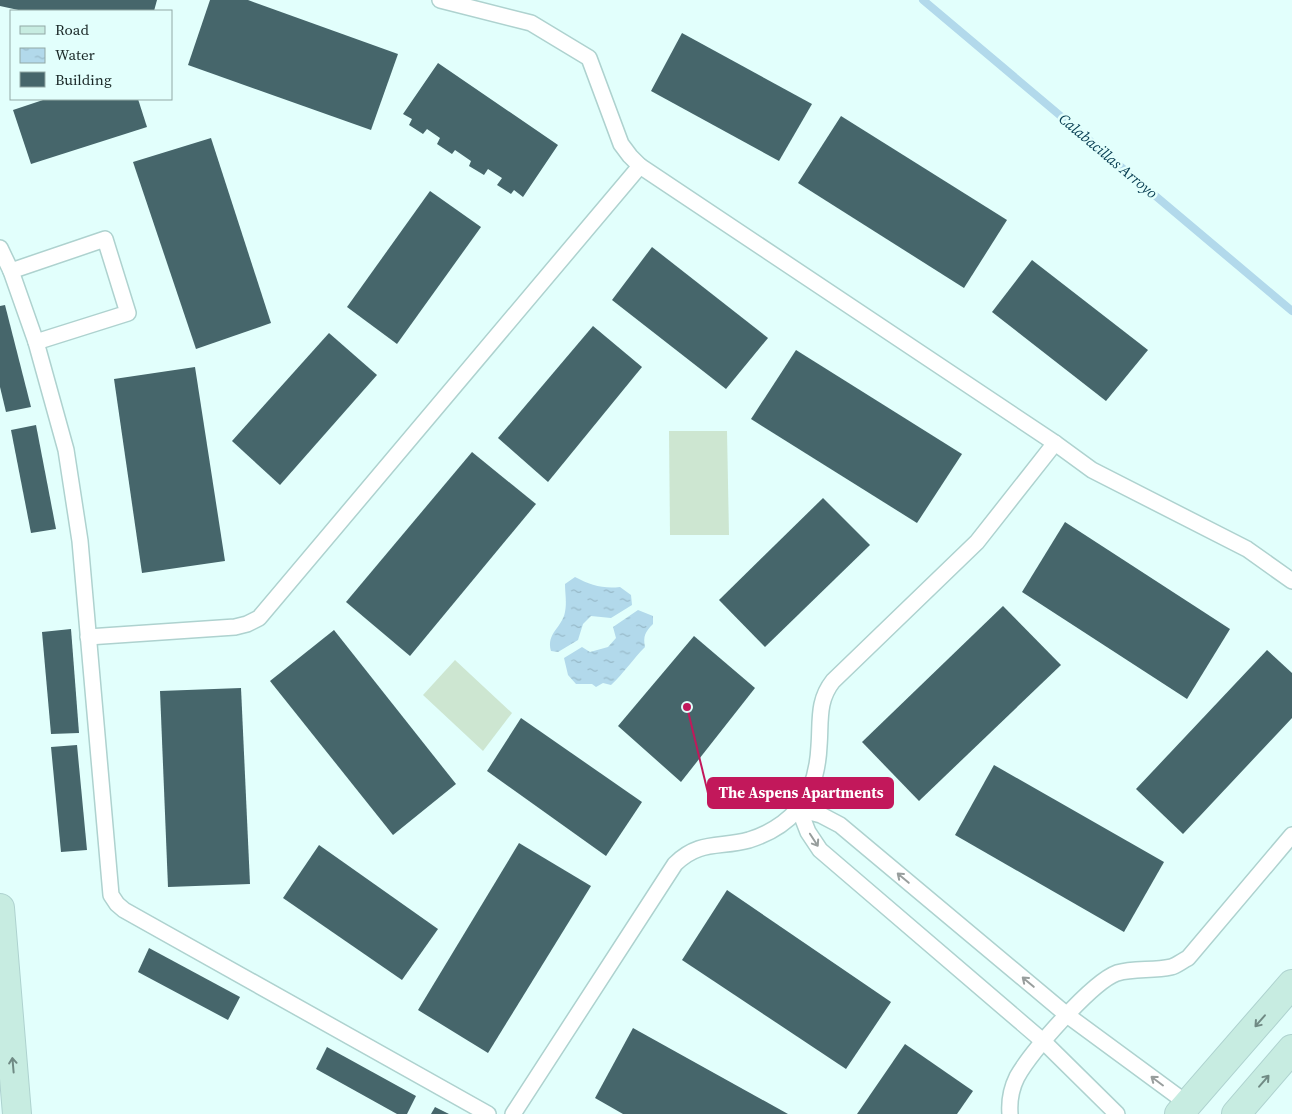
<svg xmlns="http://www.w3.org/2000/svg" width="1292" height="1114" font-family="'Source Serif 4',serif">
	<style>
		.garden { fill: #cde6d1 }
		.water { fill: url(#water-ripples) }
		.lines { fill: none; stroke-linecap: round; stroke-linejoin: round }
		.stream { stroke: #b2d9eb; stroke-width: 8 }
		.building { fill: #46666b }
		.lane-casing { stroke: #aed2cf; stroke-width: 18 }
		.secondary-casing { stroke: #aed2cf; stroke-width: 30 }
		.lane { stroke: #fff; stroke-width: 15 }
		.secondary { stroke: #c7ece1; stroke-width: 28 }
		.oneway { stroke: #989e9d }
		.oneway2 { stroke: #708a84 }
		.labels { text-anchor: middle; stroke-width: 5; stroke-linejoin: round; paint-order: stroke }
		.water-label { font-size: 15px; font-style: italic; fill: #0a4054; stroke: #e2fffc }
		.leader { fill: none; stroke: #c2185b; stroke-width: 2 }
		.callout-dot { fill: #c2185b; stroke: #e2fffc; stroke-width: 2 }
		.callout { fill: #c2185b; stroke: #c2185b; stroke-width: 2 }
		.callout-label { font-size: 15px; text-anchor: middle; font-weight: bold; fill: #fff }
	</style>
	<defs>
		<pattern id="water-ripples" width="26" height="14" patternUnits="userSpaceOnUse" patternTransform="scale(1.25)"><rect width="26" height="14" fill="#b2d9eb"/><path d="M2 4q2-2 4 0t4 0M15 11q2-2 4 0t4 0" fill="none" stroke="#98bac9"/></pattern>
	</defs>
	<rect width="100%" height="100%" fill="#e2fffc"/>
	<g class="garden">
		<polygon points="669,431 727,431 729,535 670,535"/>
		<polygon points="455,660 512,713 483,751 423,695"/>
	</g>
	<g class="water">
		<path d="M575,577C590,585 603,589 620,587L631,595L632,605L611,618L591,616L583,624L578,640L558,652L551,651C546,633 562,628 565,612C567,603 565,593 565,584Z"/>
		<path d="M638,610L653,616V624C645,632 643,636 645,647C633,659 624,673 611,685L603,683L596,687L592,684H576L568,675L564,658L582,647L590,652L608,647L616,638L613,627Z"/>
	</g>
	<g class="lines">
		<polyline class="stream" points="923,0 1292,311"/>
	</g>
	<g class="building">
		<polygon points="0,0 157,0 154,11 23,11 0,6"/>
		<polygon points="210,0 248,0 398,54 371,130 188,65"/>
		<polygon points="682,33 812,104 779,161 651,91"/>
		<polygon points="438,63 558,145 523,197 514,190 511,194 497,185 502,178 488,169 484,175 469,166 471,161 455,150 452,154 437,144 440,138 427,129 423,134 409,125 412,119 403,114"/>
		<polygon points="46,99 138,99 147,127 31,164 13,110"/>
		<polygon points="841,116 1007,220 964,288 798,183"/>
		<polygon points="211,138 271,323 196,349 133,162"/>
		<polygon points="430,191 481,227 397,344 347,307"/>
		<polygon points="652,247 768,338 726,389 612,300"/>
		<polygon points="1032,260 1148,350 1106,401 992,312"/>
		<polygon points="5,305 31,407 6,412 0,387 0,306"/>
		<polygon points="593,326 642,367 548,482 498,438"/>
		<polygon points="329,333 377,375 280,485 232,441"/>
		<polygon points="796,350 962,454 917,523 751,419"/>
		<polygon points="195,367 225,561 142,573 114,379"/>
		<polygon points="36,425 56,529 31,533 11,430"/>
		<polygon points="472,452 536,504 410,656 346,602"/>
		<polygon points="823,498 870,545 765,647 719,600"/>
		<polygon points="1065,522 1230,629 1187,699 1022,592"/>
		<polygon points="1003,606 1061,665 919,801 862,742"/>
		<polygon points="71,629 79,733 51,734 42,632"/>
		<polygon points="334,630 456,784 393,835 270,681"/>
		<polygon points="694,636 755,688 681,782 618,726"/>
		<polygon points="1267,650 1292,673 1292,718 1183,834 1136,789"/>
		<polygon points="241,688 250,884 168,887 160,691"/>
		<polygon points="521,718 642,802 606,856 487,771"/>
		<polygon points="77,745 87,850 61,852 51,747"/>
		<polygon points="994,765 1164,862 1124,932 955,835"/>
		<polygon points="519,843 591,886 488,1053 418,1010"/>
		<polygon points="319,845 438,929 402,980 283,898"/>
		<polygon points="727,890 891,1002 846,1069 682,960"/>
		<polygon points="149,948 240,997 228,1020 138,972"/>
		<polygon points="633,1028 788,1114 623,1114 595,1098"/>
		<polygon points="905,1044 973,1091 957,1114 857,1114"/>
		<polygon points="327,1047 416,1096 407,1114 397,1114 316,1069"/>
		<polygon points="435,1107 449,1114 431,1114"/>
	</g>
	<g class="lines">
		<g class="lane-casing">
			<g id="lane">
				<polyline points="440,0 531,23 589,58 621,144 630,156 640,166 1055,443 1092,470 1247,549 1292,581"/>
				<polyline points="0,248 11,271 36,342 66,450 80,541 111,895 117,904 124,910 488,1114"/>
				<polyline points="11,271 105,239 128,313 36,342"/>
				<polyline points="88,637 235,627 247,624 259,618 640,166"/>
				<path d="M513,1114L675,864C699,840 720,848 749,840C768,834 784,825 797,810C812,793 818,768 819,746C821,722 817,701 833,681L977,542L1055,443"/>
				<path d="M1010,1114C1009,1101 1011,1089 1017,1077C1031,1052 1092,982 1117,973C1134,968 1153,971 1171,967C1176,966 1182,961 1188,958L1292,835"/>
				<polyline points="1117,1114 1044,1042 820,850 808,832 799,809 821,815 840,825 1067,1015 1188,1104 1189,1110"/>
			</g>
		</g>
		<g class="secondary-casing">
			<g id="secondary">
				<polyline points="0,908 17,1114"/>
				<polyline points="1179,1114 1292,984"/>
				<polyline points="1236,1114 1292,1049"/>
			</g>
		</g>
		<use href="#lane" class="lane"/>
		<use href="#secondary" class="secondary"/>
	</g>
	<defs><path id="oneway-shaft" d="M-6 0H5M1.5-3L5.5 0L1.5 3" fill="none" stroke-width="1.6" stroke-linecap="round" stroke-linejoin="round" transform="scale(1.25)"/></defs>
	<g class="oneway">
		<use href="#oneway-shaft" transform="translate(814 840) rotate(57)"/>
		<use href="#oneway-shaft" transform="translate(903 878) rotate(-140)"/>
		<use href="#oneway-shaft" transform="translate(1028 982) rotate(-140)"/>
		<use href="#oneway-shaft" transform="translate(1157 1081) rotate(-143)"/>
	</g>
	<g class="oneway2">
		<use href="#oneway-shaft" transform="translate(1260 1021) rotate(131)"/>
		<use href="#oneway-shaft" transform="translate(13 1065) rotate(-95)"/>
		<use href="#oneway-shaft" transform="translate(1264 1081) rotate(-49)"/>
	</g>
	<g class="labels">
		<g class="water-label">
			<text transform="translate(1108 156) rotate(40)" y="5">Calabacillas Arroyo</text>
		</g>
	</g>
	<path class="leader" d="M687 707L708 793"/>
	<circle class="callout-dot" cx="687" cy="707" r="5"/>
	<rect class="callout" x="708" y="778" width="185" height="30" rx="5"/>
	<g class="callout-label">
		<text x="801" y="798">The Aspens Apartments</text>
	</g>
	<rect x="10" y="10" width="162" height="90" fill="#e2fffc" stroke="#92a9a6"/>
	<rect x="20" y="26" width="25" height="8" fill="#c7ece1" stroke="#92a9a6"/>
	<text x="55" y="35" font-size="15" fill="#192726">Road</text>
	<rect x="20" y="48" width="25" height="15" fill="url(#water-ripples)" stroke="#92a9a6"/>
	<text x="55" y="60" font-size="15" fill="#192726">Water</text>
	<rect x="20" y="72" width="25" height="15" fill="#46666b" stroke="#92a9a6"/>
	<text x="55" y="85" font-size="15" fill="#192726">Building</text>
</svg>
